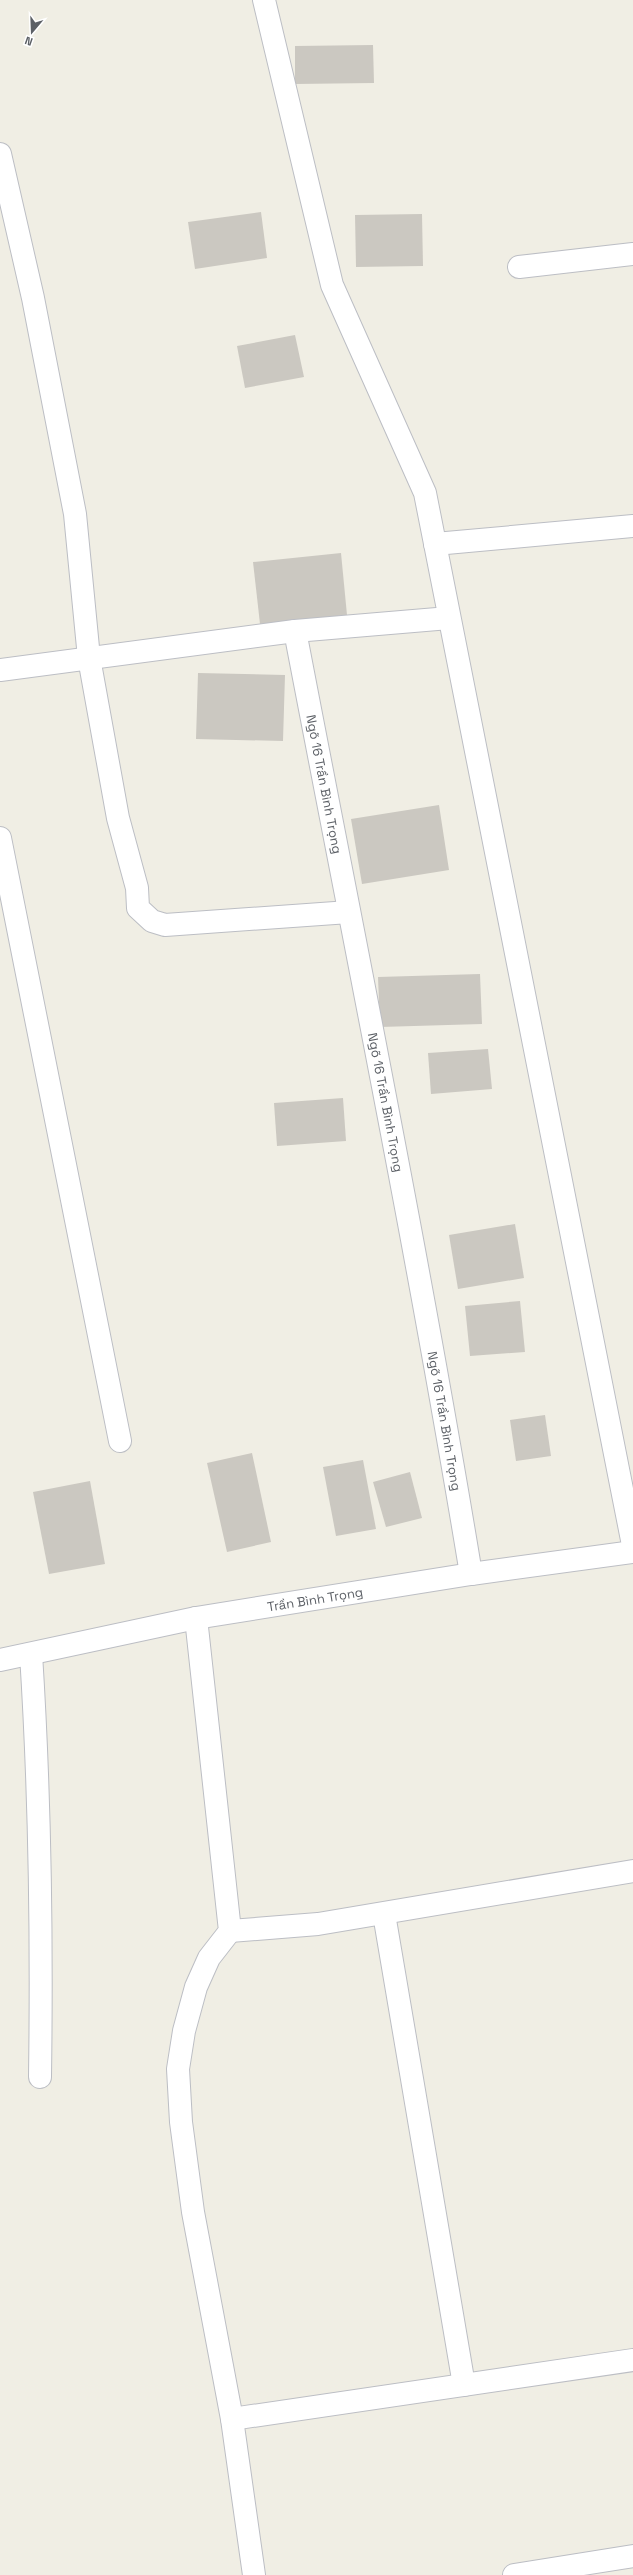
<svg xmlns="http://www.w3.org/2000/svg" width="633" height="2575" font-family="'Space Grotesk',sans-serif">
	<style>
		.building { fill: #cbc8c1 }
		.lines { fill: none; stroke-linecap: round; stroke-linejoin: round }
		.minor-casing { stroke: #bcbec4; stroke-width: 24 }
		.minor { stroke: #fff; stroke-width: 22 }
		.labels { text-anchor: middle; stroke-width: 3; stroke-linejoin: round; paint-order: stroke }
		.street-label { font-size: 13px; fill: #5c6066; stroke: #fff }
	</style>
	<rect width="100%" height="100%" fill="#f0eee4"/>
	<g class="building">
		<polygon points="373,45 374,83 295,84 295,46"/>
		<polygon points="261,212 267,258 195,269 188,222"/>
		<polygon points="422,214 423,266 356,267 355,215"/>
		<polygon points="295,335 304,377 245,388 237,346"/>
		<polygon points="341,553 347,615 260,624 253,562"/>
		<polygon points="198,673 285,675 283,741 196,739"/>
		<polygon points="439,805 449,870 362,884 351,819"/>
		<polygon points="480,974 482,1024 380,1027 378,977"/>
		<polygon points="488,1049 492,1089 431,1094 428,1053"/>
		<polygon points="343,1098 346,1141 277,1146 274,1103"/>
		<polygon points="515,1224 524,1278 458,1289 449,1235"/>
		<polygon points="520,1301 525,1352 470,1356 465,1306"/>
		<polygon points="545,1415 551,1456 516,1461 510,1420"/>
		<polygon points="252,1453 271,1542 227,1552 207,1463"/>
		<polygon points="363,1460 376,1529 336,1536 323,1467"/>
		<polygon points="410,1472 422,1518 386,1527 373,1482"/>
		<polygon points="90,1481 105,1564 49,1574 33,1492"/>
	</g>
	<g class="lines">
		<g class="minor-casing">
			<g id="minor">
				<polyline points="264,0 332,285 425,493 633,1545"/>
				<polyline points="0,154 33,298 75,514 89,658 118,818 137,888 138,908 152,921 165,925 349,912"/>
				<polyline points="519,267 633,254"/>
				<polyline points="435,544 633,526"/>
				<path id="s1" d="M295,631C355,945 419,1258 471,1574"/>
				<polyline points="0,670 295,631 449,618"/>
				<polyline points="0,838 120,1441"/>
				<polyline points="196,1618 230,1931 209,1958 196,1987 184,2031 178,2069 181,2122 193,2212 232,2419 254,2575"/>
				<path d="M31,1654C40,1795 42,1936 40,2077"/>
				<path id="s2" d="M0,1660L196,1618L471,1574L633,1552"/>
				<polyline points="384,1914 464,2385"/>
				<polyline points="230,1931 318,1924 633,1871"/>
				<polyline points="232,2419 633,2360"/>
				<polyline points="514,2575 633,2556"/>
			</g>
		</g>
		<use href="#minor" class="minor"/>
	</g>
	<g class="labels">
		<g class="street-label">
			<text dy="5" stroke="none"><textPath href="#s1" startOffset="156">Ngõ 16 Trần Bình Trọng</textPath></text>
			<text dy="5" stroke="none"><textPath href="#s1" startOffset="480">Ngõ 16 Trần Bình Trọng</textPath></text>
			<text dy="5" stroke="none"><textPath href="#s1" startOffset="804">Ngõ 16 Trần Bình Trọng</textPath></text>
			<text dy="5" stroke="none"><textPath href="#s2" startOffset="321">Trần Bình Trọng</textPath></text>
		</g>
	</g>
	<g transform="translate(32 32) rotate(199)" stroke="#ffffff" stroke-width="3" paint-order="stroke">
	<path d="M0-3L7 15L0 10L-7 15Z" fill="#5c6066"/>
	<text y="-6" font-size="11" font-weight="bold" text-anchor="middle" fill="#5c6066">N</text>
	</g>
</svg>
